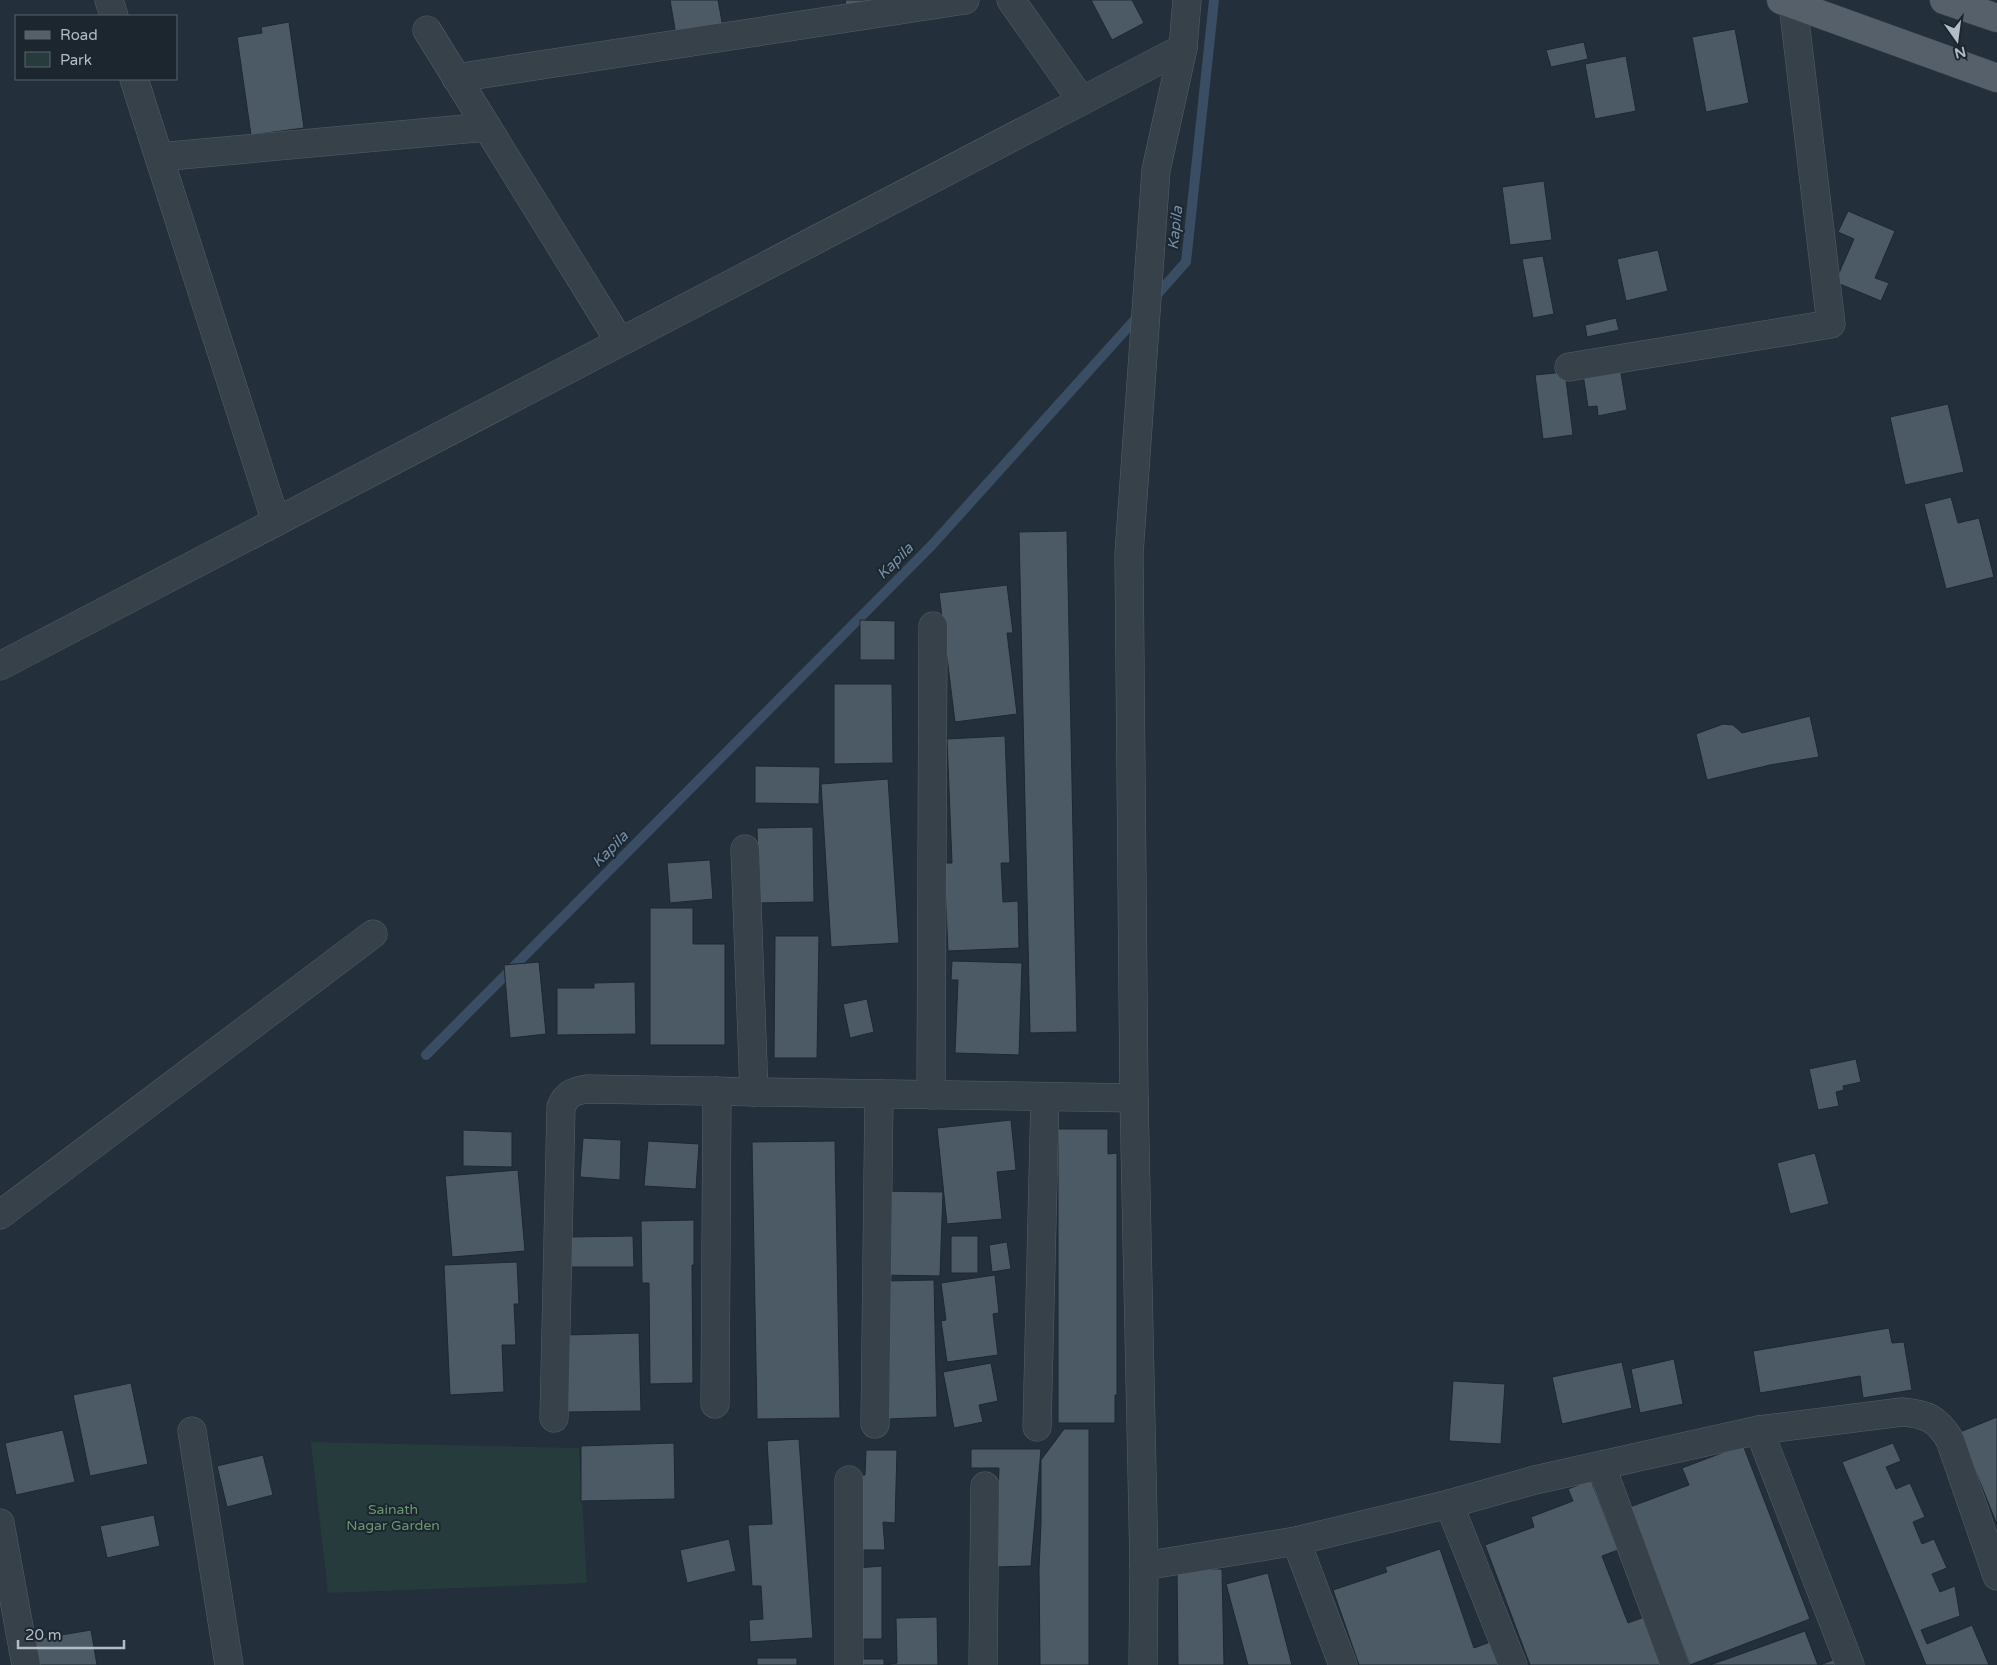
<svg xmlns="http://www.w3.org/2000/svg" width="1997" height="1665" font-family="'Varela Round',sans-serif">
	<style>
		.green { fill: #263c3c }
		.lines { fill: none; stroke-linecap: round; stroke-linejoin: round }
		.stream { stroke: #394e62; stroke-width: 10 }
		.building { fill: #4c5a65; stroke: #1e2831 }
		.street-casing { stroke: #555f68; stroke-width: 29 }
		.primary-casing { stroke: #404a53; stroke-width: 29 }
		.street { stroke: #37414a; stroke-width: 28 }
		.primary { stroke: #55606a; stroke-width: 28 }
		.labels { text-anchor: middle; stroke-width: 4; stroke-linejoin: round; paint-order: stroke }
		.park-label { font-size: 14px; fill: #6a9670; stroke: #1c262f }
		.water-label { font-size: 15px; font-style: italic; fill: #748fa8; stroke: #1c262f }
	</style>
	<rect width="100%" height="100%" fill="#232f3a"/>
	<polygon class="green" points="311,1442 579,1448 587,1583 328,1593"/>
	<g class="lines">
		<g class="stream">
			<polyline points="1153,299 1186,262 1214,0"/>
			<polyline points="426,1055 932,545 1140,314"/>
		</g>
	</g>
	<g class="building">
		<polygon points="670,0 718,0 724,33 677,41"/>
		<polygon points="845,0 889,0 848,14"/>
		<polygon points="1091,0 1132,0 1144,23 1112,40"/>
		<polygon points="289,22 304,128 251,135 237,37 262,33 261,27"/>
		<polygon points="1735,29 1749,103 1706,112 1692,37"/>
		<polygon points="1584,42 1588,59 1551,67 1546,50"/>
		<polygon points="1626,56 1636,111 1595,119 1585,64"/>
		<polygon points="1544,181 1552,240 1510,245 1502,187"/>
		<polygon points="1848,211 1895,231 1875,278 1889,283 1881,301 1835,282 1854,239 1838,232"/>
		<polygon points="1658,250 1668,291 1626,301 1617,259"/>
		<polygon points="1543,256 1554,314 1533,318 1522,259"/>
		<polygon points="1616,318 1619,330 1587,337 1585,325"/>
		<polygon points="1620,367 1627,410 1598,416 1597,406 1588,407 1583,374"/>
		<polygon points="1565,372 1573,435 1543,439 1535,375"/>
		<polygon points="1948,404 1964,472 1905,485 1890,417"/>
		<polygon points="1951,497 1958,523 1979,518 1994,577 1946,589 1924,504"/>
		<polygon points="1067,531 1077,1032 1030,1033 1019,532"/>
		<polygon points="1007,585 1013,633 1007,633 1017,714 955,722 939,593"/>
		<polygon points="860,620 895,621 895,660 860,660"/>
		<polygon points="834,684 892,684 893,763 834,764"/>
		<polygon points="1810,716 1819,757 1770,765 1707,780 1696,734 1723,724 1733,725 1742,733"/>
		<polygon points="1005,736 1010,863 1001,863 1003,902 1018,901 1019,948 948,951 944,863 952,863 947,739"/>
		<polygon points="755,766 820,767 819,804 755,803"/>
		<polygon points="888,779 899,943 831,947 821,784"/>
		<polygon points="813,827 814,902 759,903 757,828"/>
		<polygon points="710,860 713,899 670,903 667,863"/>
		<polygon points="650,908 693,908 693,944 725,944 725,1045 650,1045"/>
		<polygon points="775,936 819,936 817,1058 774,1058"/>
		<polygon points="952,961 1022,963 1019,1055 955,1053 958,980 951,980"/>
		<polygon points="539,962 546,1034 510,1038 504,965"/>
		<polygon points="635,982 636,1034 557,1035 557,988 594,988 594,983"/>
		<polygon points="867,999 874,1032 850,1038 843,1004"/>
		<polygon points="1856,1059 1861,1082 1843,1086 1844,1090 1836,1092 1839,1106 1818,1110 1809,1069"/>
		<polygon points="1011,1120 1016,1170 997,1172 1002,1219 947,1224 937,1128"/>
		<polygon points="1058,1129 1108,1129 1108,1154 1117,1153 1117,1395 1115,1395 1115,1423 1058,1423"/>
		<polygon points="463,1130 512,1132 512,1167 463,1166"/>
		<polygon points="583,1138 621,1140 620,1180 580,1177"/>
		<polygon points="648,1141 699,1144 696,1189 644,1186"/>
		<polygon points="835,1141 840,1418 757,1419 752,1142"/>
		<polygon points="1815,1153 1829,1204 1790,1214 1777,1163"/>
		<polygon points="518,1170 525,1251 452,1257 445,1176"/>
		<polygon points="882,1191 943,1192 940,1276 880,1275"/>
		<polygon points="694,1220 694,1265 692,1265 693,1383 650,1384 649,1283 642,1283 641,1221"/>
		<polygon points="633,1236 634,1267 570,1267 569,1237"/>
		<rect x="951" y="1236" width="27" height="37"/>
		<polygon points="1007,1242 1011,1269 992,1272 989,1245"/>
		<polygon points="517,1262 519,1304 514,1304 516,1345 502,1345 504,1392 450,1395 444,1265"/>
		<polygon points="995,1275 999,1313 993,1314 998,1355 947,1362 941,1321 946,1320 941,1283"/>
		<polygon points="934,1280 937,1417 888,1419 886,1281"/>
		<polygon points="1889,1328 1892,1343 1904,1342 1912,1390 1863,1398 1860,1376 1760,1393 1753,1351"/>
		<polygon points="639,1333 641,1411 568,1412 566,1335"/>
		<polygon points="1674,1359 1683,1404 1640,1413 1631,1369"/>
		<polygon points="1622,1362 1632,1408 1562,1424 1552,1377"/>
		<polygon points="991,1363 998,1401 979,1405 983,1422 954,1428 943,1372"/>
		<polygon points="1453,1381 1505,1384 1501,1444 1449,1441"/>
		<polygon points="131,1383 148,1464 90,1476 73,1395"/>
		<polygon points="1997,1417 1997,1522 1996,1522 1960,1432"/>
		<polygon points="1064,1429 1089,1429 1089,1665 1040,1665 1039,1569 1041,1523 1041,1460"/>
		<polygon points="63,1430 75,1482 16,1495 5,1443"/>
		<polygon points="799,1439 813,1638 750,1642 749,1620 763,1619 761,1586 752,1586 748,1525 772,1524 767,1441"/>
		<polygon points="674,1443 675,1499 581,1501 581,1446"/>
		<polygon points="1893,1443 1901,1461 1886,1467 1896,1489 1910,1483 1925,1517 1913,1522 1922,1544 1934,1539 1947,1568 1932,1574 1940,1592 1955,1586 1960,1616 1921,1630 1927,1644 1972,1625 1989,1665 1926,1665 1842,1462"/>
		<polygon points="1743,1445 1810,1619 1690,1665 1630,1507 1689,1485 1682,1468"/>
		<polygon points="971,1449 1041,1449 1031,1566 995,1567 999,1468 971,1468"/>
		<polygon points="866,1450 897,1450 895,1523 883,1522 885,1550 859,1550 853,1475 865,1475"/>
		<polygon points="263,1455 273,1495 227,1507 217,1466"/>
		<polygon points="1591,1480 1618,1550 1602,1556 1628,1623 1647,1616 1666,1665 1530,1665 1485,1545 1534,1527 1531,1517 1573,1501 1568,1489"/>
		<polygon points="154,1515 160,1546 107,1558 100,1526"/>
		<polygon points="729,1539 736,1571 687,1583 680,1550"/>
		<polygon points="1440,1549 1474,1648 1493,1641 1501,1665 1359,1665 1333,1590 1387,1572 1385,1567"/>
		<polygon points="882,1566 882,1639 862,1639 856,1568"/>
		<polygon points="1177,1569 1222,1569 1224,1665 1178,1665"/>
		<polygon points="1268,1573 1292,1665 1248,1665 1226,1584"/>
		<polygon points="937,1617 938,1665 886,1665 897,1663 896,1618"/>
		<polygon points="91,1630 97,1665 36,1665 31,1640"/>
		<polygon points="1805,1631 1818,1665 1710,1665 1755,1649"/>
		<rect x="757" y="1658" width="40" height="7"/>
		<rect x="858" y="1659" width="26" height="6"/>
		<polygon points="1833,1660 1835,1665 1820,1665"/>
	</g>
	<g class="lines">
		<g class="street-casing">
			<g id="street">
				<polyline points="109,0 114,16"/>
				<polyline points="1011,0 1082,101"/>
				<polyline points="427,30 620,342"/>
				<polyline points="456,78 965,0"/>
				<polyline points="134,79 276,522"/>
				<polyline points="159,157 487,127"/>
				<polyline points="1569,367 1831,324 1793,4 1795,0"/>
				<polyline points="0,666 1183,48"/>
				<polyline points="745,849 754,1092"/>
				<polyline points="931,1095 933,626"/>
				<polyline points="0,1215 373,934"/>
				<polyline points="715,1404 717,1091"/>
				<path d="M554,1418L561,1107C566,1094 574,1091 587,1089L1134,1098"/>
				<polyline points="875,1424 879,1094"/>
				<polyline points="1037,1427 1045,1097"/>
				<polyline points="1759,1430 1850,1665"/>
				<polyline points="192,1431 229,1665"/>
				<polyline points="1601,1465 1675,1665"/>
				<polyline points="849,1480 849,1665"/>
				<polyline points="1449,1504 1513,1665"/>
				<polyline points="0,1523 26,1665"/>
				<polyline points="1296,1541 1343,1665"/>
				<path d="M1144,1566L1296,1541L1449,1504L1535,1480L1759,1430L1902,1412C1926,1414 1937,1418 1950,1440L1997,1576"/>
				<polyline points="983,1665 985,1486"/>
				<polyline points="1143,1665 1144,1566 1134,1098 1129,554 1156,170 1183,48 1187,0"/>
			</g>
		</g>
		<g class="primary-casing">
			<g id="primary">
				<polyline points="1781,0 1997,78"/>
				<polyline points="1944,0 1997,18"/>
			</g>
		</g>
		<use href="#street" class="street"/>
		<use href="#primary" class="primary"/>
	</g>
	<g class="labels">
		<g class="park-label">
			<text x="393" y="1514">Sainath<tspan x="393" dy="16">Nagar Garden</tspan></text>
		</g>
		<g class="water-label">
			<text transform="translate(1175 228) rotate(-84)" y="5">Kapila</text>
			<text transform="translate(895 561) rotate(-45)" y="5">Kapila</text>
			<text transform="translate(610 849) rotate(-45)" y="5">Kapila</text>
		</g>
	</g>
	<rect x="15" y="15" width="162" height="65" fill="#1c262f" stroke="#58626b"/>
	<rect x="25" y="31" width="25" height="8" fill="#55606a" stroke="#58626b"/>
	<text x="60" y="40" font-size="15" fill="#b2bcc6">Road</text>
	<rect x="25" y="52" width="25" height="15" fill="#263c3c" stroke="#58626b"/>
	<text x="60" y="65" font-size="15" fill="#b2bcc6">Park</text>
	<g transform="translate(1957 40) rotate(166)" stroke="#1c262f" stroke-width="4" paint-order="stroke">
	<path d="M0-4L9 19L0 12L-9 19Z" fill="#b2bcc6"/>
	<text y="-8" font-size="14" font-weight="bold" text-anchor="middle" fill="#b2bcc6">N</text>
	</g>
	<path d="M18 1640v8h106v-8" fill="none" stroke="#b2bcc6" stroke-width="2.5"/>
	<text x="25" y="1640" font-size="15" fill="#b2bcc6" stroke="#1c262f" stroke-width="4" paint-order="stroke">20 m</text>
</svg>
